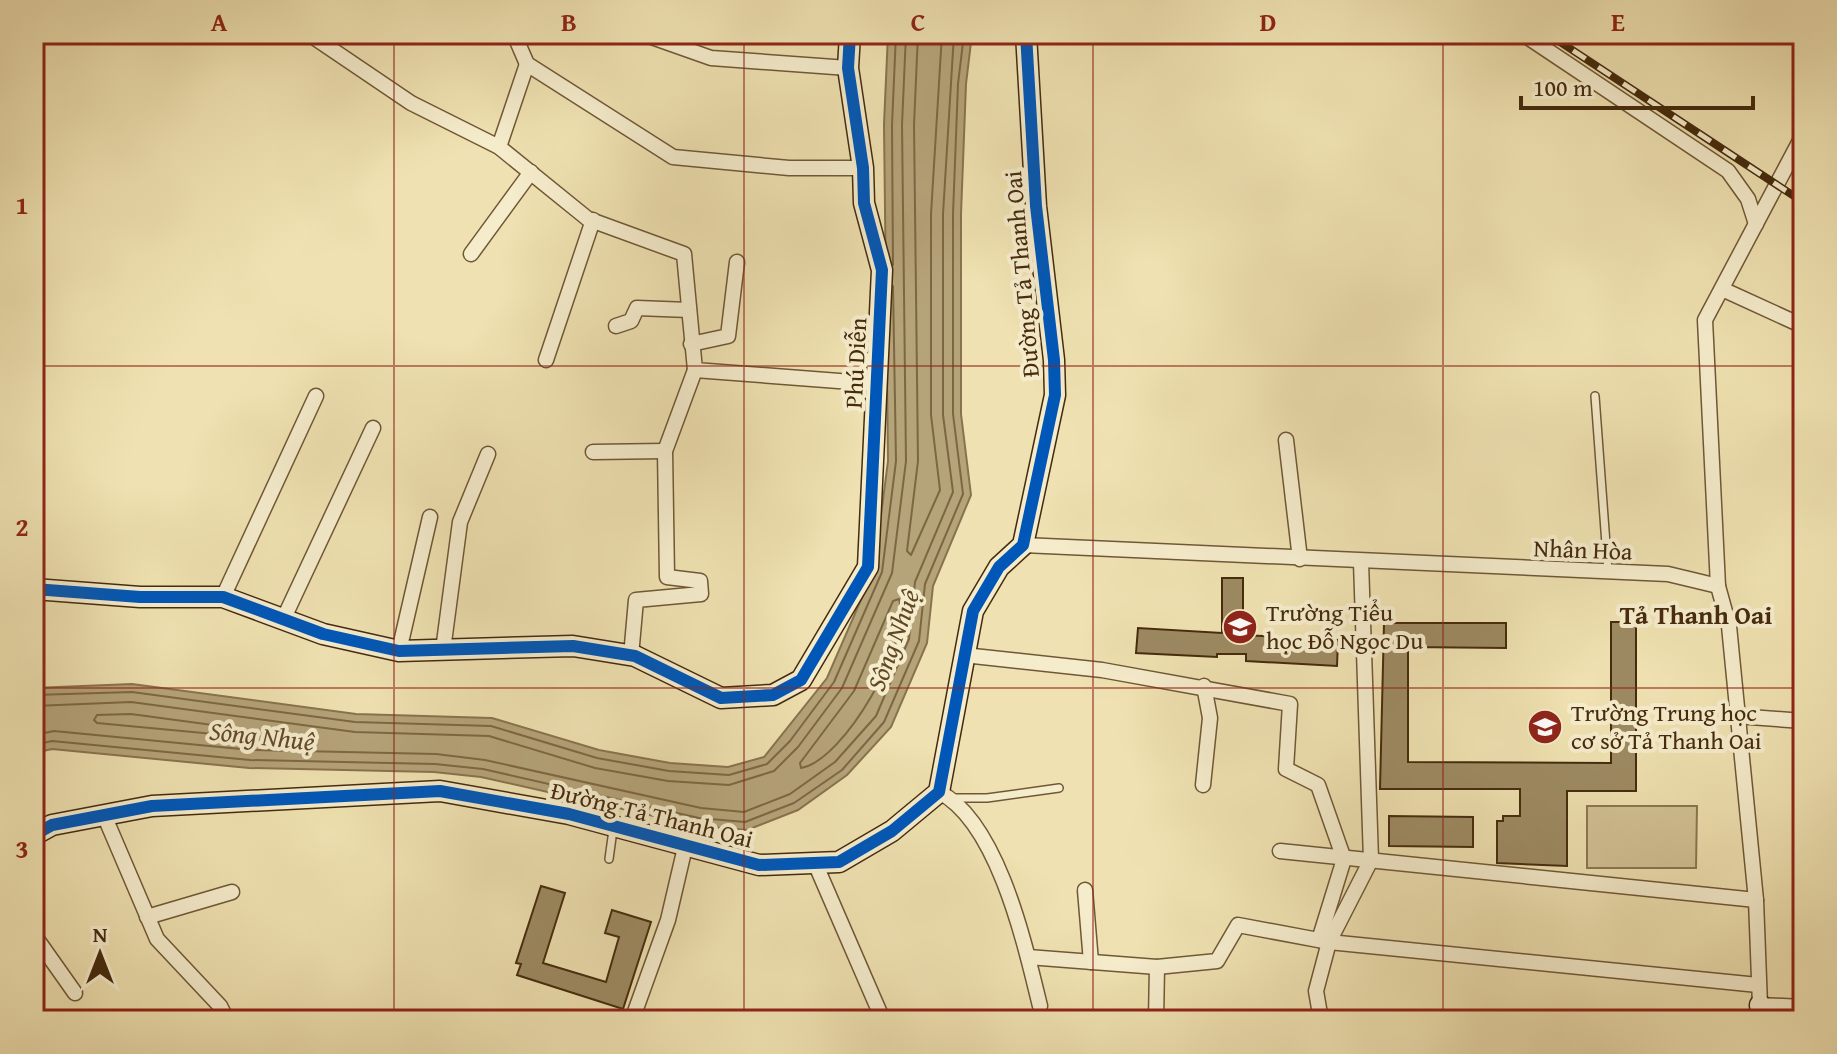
<svg xmlns="http://www.w3.org/2000/svg" width="1837" height="1054" font-family="'Gentium Book Plus',serif">
	<style>
		.green { fill: #d2c295; stroke: #8c7651; stroke-width: 2 }
		.water { fill: #b5a379; stroke: #88734e; stroke-width: 2 }
		.lines { fill: none; stroke-linecap: round; stroke-linejoin: round }
		.shore { stroke: #7d6743; stroke-width: 2 }
		.building { fill: #9d8a62; stroke: #452b0d; stroke-width: 2 }
		.lane-casing { stroke: #705836; stroke-width: 10 }
		.street-casing { stroke: #705836; stroke-width: 17 }
		.secondary-casing { stroke: #452b0d; stroke-width: 23 }
		.lane { stroke: #f5eccc; stroke-width: 7 }
		.street { stroke: #f5eccc; stroke-width: 14 }
		.secondary { stroke: #f5eccc; stroke-width: 20 }
		.rail-casing { stroke: #452b0d; stroke-width: 8 }
		.rail { stroke: #f5eccc; stroke-width: 5; stroke-dasharray: 15; stroke-linecap: butt }
		.cycleway-casing { stroke: #f5eccc; stroke-width: 17 }
		.cycleway { stroke: #0057b8; stroke-width: 12 }
		.grid { fill: none; stroke: #8f2418; stroke-width: 2; stroke-opacity: 0.55 }
		.labels { text-anchor: middle; stroke-width: 8; stroke-linejoin: round; paint-order: stroke }
		.street-label { font-size: 24px; fill: #452b0d; stroke: #f5eccc }
		.poi-label { font-size: 24px; fill: #452b0d; stroke: #f5eccc; text-anchor: start }
		.neighbourhood-label { font-size: 26px; font-weight: bold; fill: #452b0d; stroke: #f5eccc }
		.water-label { font-size: 26px; font-style: italic; fill: #614928; stroke: #f5eccc }
		.neatline { fill: none; stroke: #8f2418; stroke-width: 3 }
		.grid-label { font-size: 26px; text-anchor: middle; font-weight: bold; fill: #8f2418 }
	</style>
	<rect width="100%" height="100%" fill="#efe1b1"/>
	<filter id="stains"><feTurbulence type="fractalNoise" baseFrequency=".0025" numOctaves="4"/><feColorMatrix values="0 0 0 0 .2 0 0 0 0 .09 0 0 0 0 .02 0 0 0 .5 -.17"/></filter>
	<radialGradient id="worn" r=".72"><stop offset=".6" stop-color="#630" stop-opacity="0"/><stop offset="1" stop-color="#630" stop-opacity=".3"/></radialGradient>
	<polygon class="green" points="1587,806 1697,806 1696,868 1587,868"/>
	<polygon class="water" points="888,34 972,34 966,84 961,214 961,414 971,495 933,586 927,643 891,727 847,775 798,810 747,830 698,826 481,777 434,772 249,768 52,749 34,753 34,688 132,684 356,714 492,718 599,750 670,763 728,767 764,757 827,678 874,570 888,461 884,124"/>
	<g class="lines">
		<g class="shore">
			<polyline points="918,34 914,125 918,461 907,551 911,555 940,490 931,415 931,214 942,34"/>
			<polyline points="893,265 892,125 896,34"/>
			<path d="M899,599C913,640 844,761 801,768L800,763L854,691L893,601Z"/>
			<polyline points="34,695 132,692 355,722 491,726 597,758 669,771 729,775 767,764 790,741 834,682 882,572 896,461 893,286"/>
			<polyline points="34,706 131,702 355,732 489,736 595,768 668,781 729,785 774,771 798,747 842,688 892,573 906,461 902,125 906,34"/>
			<polygon points="131,714 235,728 239,733 235,736 97,723 94,720 97,715"/>
			<polyline points="34,735 54,731 251,750 436,754 485,760 701,808 744,812 790,794 835,762 876,716 909,639 915,582 953,492 943,415 943,214 954,34"/>
			<polyline points="34,745 52,741 250,760 435,764 483,769 699,818 745,822 794,803 842,770 884,722 919,641 925,584 963,494 953,414 953,214 958,84 964,34"/>
		</g>
	</g>
	<g class="building">
		<polygon points="1222,578 1243,578 1243,635 1338,640 1337,666 1246,661 1246,654 1217,654 1217,657 1136,653 1138,628 1222,633"/>
		<polygon points="1611,622 1636,622 1636,791 1567,791 1567,866 1497,863 1497,821 1503,821 1503,816 1520,816 1520,789 1380,789 1384,623 1506,623 1506,648 1408,647 1408,762 1611,763"/>
		<polygon points="1389,816 1473,817 1473,847 1389,846"/>
		<polygon points="541,886 565,893 543,963 606,982 619,937 605,933 612,910 651,922 623,1009 517,975 521,964 516,963"/>
	</g>
	<g class="lines">
		<g class="lane-casing">
			<g id="lane">
				<polyline points="1595,396 1608,571"/>
				<polyline points="953,798 987,798 1059,788"/>
				<polyline points="609,859 613,830"/>
			</g>
		</g>
		<g class="street-casing">
			<g id="street">
				<polyline points="309,34 411,103 499,147 588,219 684,254 695,370 878,384"/>
				<polyline points="514,34 527,64 673,157 789,168 863,168"/>
				<polyline points="643,34 711,58 848,68"/>
				<polyline points="1523,34 1728,171 1748,199 1756,224"/>
				<polyline points="1803,135 1705,320 1718,586 1729,626 1756,900 1760,1005 1803,1007"/>
				<polyline points="499,147 527,64"/>
				<polyline points="471,254 531,172"/>
				<polyline points="1722,289 1803,326"/>
				<polyline points="616,326 631,321 637,308 689,310"/>
				<polyline points="691,344 728,336 737,262"/>
				<polyline points="546,360 593,220"/>
				<polyline points="1286,440 1300,559"/>
				<polyline points="593,452 665,451"/>
				<polyline points="1023,545 1668,574 1718,586"/>
				<polyline points="223,597 316,396"/>
				<polyline points="283,620 373,428"/>
				<polyline points="443,650 460,522 488,454"/>
				<polyline points="399,651 430,517"/>
				<polyline points="964,655 1102,670 1290,704 1286,769 1318,785 1344,859 1319,940"/>
				<polyline points="631,656 636,600 701,594 700,581 667,577 665,451 695,370"/>
				<polyline points="1736,716 1803,721"/>
				<polyline points="1203,785 1210,718 1204,686"/>
				<path d="M939,792C998,822 1025,945 1040,1006"/>
				<polyline points="104,815 157,939 220,1006 227,1020"/>
				<polyline points="1280,851 1756,900"/>
				<polyline points="815,863 883,1020"/>
				<polyline points="1085,890 1091,962"/>
				<polyline points="147,917 232,892"/>
				<polyline points="34,935 75,993"/>
				<polyline points="1028,957 1157,967 1217,961 1238,925 1329,942 1758,985"/>
				<polyline points="632,1020 668,920 686,843"/>
				<polyline points="1156,1020 1157,967"/>
				<polyline points="1321,1020 1316,991 1329,942 1371,860 1361,562"/>
			</g>
		</g>
		<g class="secondary-casing">
			<g id="secondary">
				<polyline points="34,589 140,597 223,597 323,634 399,651 573,646 635,656 721,698 773,695 801,680 868,567 882,270 864,203 863,168 848,68 850,34"/>
				<polyline points="34,835 52,825 152,806 440,791 569,814 759,865 839,862 892,831 939,792 973,611 999,567 1023,545 1055,395 1054,360 1036,206 1026,34"/>
				<polyline points="1760,1005 1762,1020"/>
			</g>
		</g>
		<use href="#lane" class="lane"/>
		<use href="#street" class="street"/>
		<use href="#secondary" class="secondary"/>
		<g class="rail-casing">
			<polyline id="rail" points="1548,34 1803,202"/>
		</g>
		<use href="#rail" class="rail"/>
		<g class="cycleway-casing">
			<g id="cycleway">
				<polyline points="34,589 140,597 223,597 323,634 399,651 573,646 635,656 721,698 773,695 801,680 868,567 882,270 864,203 863,168 848,68 850,34"/>
				<polyline points="34,835 52,825 152,806 440,791 569,814 759,865 839,862 892,831 939,792 973,611 999,567 1023,545 1055,395 1054,360 1036,206 1026,34"/>
			</g>
		</g>
		<use href="#cycleway" class="cycleway"/>
	</g>
	<path class="grid" d="M394,34V1020M744,34V1020M1093,34V1020M1443,34V1020M34,366H1803M34,688H1803"/>
	<defs>
		<g id="school-disc" transform="scale(1.8)"><circle r="9.5" fill="#8f2418" stroke="#f5eccc"/><path d="M0-5L7-2L0 1L-7-2ZM-4 1L0 2.5L4 1V4Q0 6-4 4Z" fill="#fff"/></g>
	</defs>
	<g fill-rule="evenodd">
		<use href="#school-disc" x="1240" y="627"/>
		<use href="#school-disc" x="1545" y="727"/>
	</g>
	<g class="labels">
		<g class="street-label">
			<text transform="translate(1022 274) rotate(-95)" y="8">Đường Tả Thanh Oai</text>
			<text transform="translate(856 363) rotate(-87)" y="8">Phú Diễn</text>
			<text transform="translate(1583 550) rotate(2)" y="8">Nhân Hòa</text>
			<text transform="translate(652 815) rotate(14)" y="8">Đường Tả Thanh Oai</text>
		</g>
		<g class="poi-label">
			<text x="1266" y="621">Trường Tiểu<tspan x="1266" dy="28">học Đỗ Ngọc Du</tspan></text>
			<text x="1571" y="721">Trường Trung học<tspan x="1571" dy="28">cơ sở Tả Thanh Oai</tspan></text>
		</g>
		<g class="neighbourhood-label">
			<text x="1696" y="624">Tả Thanh Oai</text>
		</g>
		<g class="water-label">
			<text transform="translate(893 640) rotate(-70)" y="9">Sông Nhuệ</text>
			<text transform="translate(262 736) rotate(6)" y="9">Sông Nhuệ</text>
		</g>
	</g>
	<rect width="1837" height="1054" fill="none" stroke="#efe1b1" stroke-width="88"/>
	<g transform="translate(100 954)" stroke="#f5eccc" stroke-width="6" paint-order="stroke">
	<path d="M0-6L14 30L0 20L-14 30Z" fill="#452b0d"/>
	<text y="-12" font-size="22" font-weight="bold" text-anchor="middle" fill="#452b0d">N</text>
	</g>
	<path d="M1521 96v12h232v-12" fill="none" stroke="#452b0d" stroke-width="4"/>
	<text x="1533" y="96" font-size="24" fill="#452b0d" stroke="#f5eccc" stroke-width="6" paint-order="stroke">100 m</text>
	<rect x="44" y="44" width="1749" height="966" class="neatline"/>
	<g class="grid-label">
		<text x="219" y="31">A</text>
		<text x="569" y="31">B</text>
		<text x="918" y="31">C</text>
		<text x="1268" y="31">D</text>
		<text x="1618" y="31">E</text>
		<text x="22" y="214">1</text>
		<text x="22" y="536">2</text>
		<text x="22" y="858">3</text>
	</g>
	<rect width="100%" height="100%" filter="url(#stains)"/>
	<rect width="100%" height="100%" fill="url(#worn)"/>
</svg>
